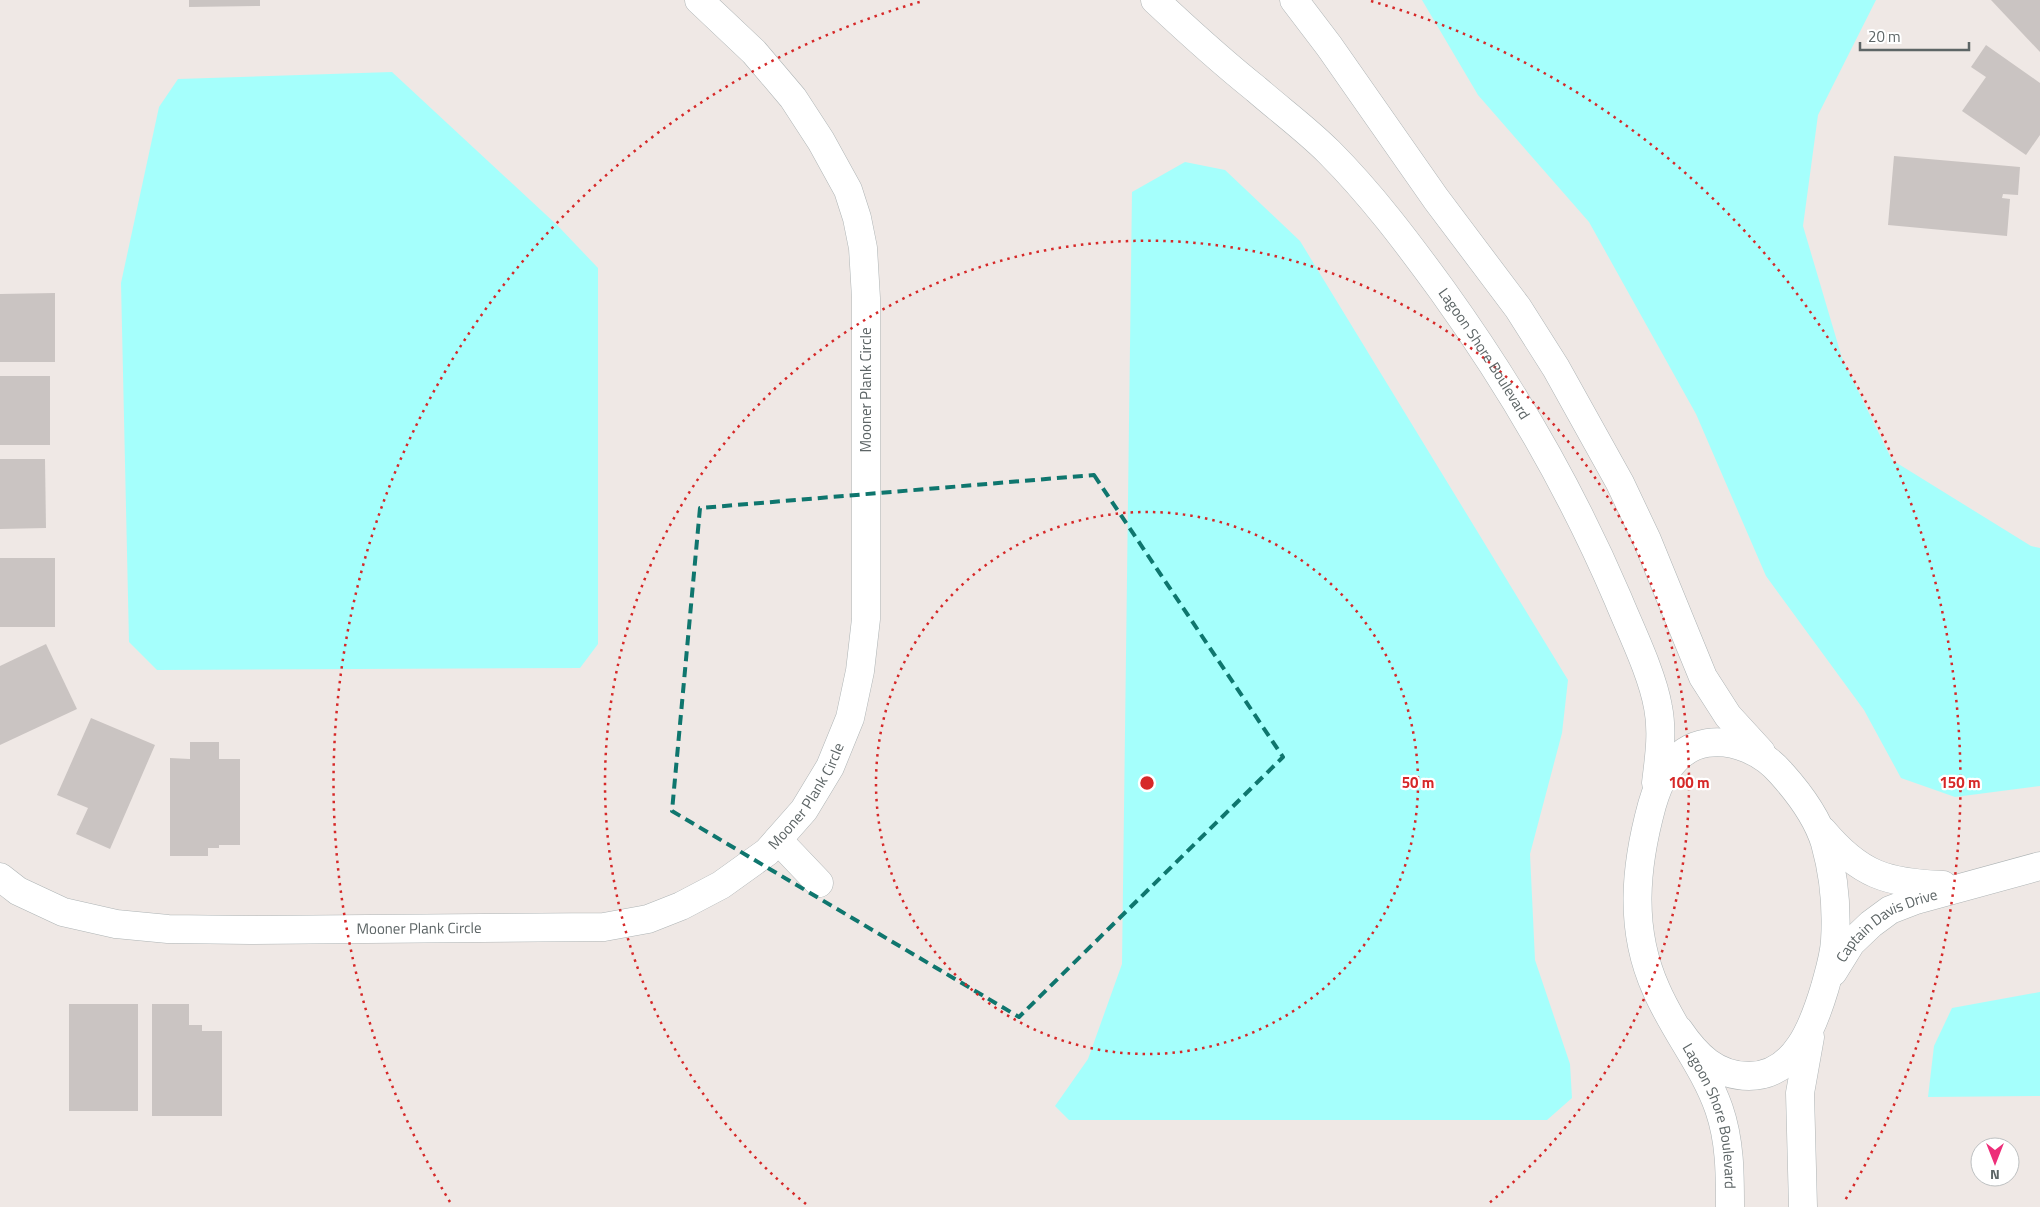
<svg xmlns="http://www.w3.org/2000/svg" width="2040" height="1207" font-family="'Titillium Web',sans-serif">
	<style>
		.water { fill: #a5fffc }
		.building { fill: #cac4c2 }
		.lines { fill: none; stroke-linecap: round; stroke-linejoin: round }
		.street-casing { stroke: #aeb4b5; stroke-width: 29 }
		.street { stroke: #fff; stroke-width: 28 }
		.marked { fill: none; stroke: #0f766e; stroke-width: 4; stroke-dasharray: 10 6; stroke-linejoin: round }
		.ring { fill: none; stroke: #d62828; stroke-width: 2.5; stroke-dasharray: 2.5 5 }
		.labels { text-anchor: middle; stroke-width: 4.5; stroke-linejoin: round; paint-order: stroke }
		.street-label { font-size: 15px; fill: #5d6566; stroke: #fff }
		.centre { fill: #d62828; stroke: #fff; stroke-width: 2.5 }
		.ring-label { font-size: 15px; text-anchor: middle; font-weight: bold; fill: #d62828; stroke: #fff; stroke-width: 4.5; stroke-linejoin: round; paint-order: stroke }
	</style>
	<rect width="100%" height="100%" fill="#efe8e5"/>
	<g class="water">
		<polygon points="1422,0 1876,0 1818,115 1803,226 1842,358 1892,460 2031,546 2040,548 2040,786 1955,797 1901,778 1864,710 1766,576 1696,414 1589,222 1478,95"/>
		<polygon points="392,72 558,226 598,268 598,644 580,668 157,670 129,642 121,283 159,107 178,79"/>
		<polygon points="1185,162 1225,170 1300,241 1568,680 1562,733 1530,854 1535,960 1570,1064 1572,1098 1547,1120 1069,1120 1055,1106 1088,1059 1122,964 1132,192"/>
		<polygon points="2040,992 2040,1096 1928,1097 1934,1046 1952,1008"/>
	</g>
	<g class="building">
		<polygon points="189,0 260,0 260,6 189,7"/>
		<polygon points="1991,0 2040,0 2040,52"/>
		<polygon points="1986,45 2040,83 2040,135 2026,155 1962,111 1986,77 1971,67"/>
		<polygon points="1894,156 2020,167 2018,195 2003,194 2002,198 2010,199 2007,236 1888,225"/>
		<polygon points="55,293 55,362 0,362 0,294"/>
		<rect x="0" y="376" width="50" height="69"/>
		<polygon points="0,459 45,459 46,528 0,529"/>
		<rect x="0" y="558" width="55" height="69"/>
		<polygon points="46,644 77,709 0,745 0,666"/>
		<polygon points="91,718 155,745 110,849 76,834 88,808 57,795"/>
		<polygon points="190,742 219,742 219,759 240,759 240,845 219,845 219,848 208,848 208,856 170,856 170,758 190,759"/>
		<rect x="69" y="1004" width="69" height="107"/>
		<polygon points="152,1004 189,1004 189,1025 202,1025 202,1031 222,1031 222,1116 152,1116"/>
	</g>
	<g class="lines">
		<g class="street-casing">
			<g id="street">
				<path id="s1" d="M1155,0C1188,31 1221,61 1256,89C1280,110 1306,129 1329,152C1371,194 1407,242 1442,290C1511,386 1571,489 1618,599C1631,631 1652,673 1658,707C1663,732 1659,758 1656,783"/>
				<polyline points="1294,0 1329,46 1436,199 1518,308 1556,368 1620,483 1647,540 1703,677 1728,716 1761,752"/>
				<path d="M1823,831C1860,875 1887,883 1943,885"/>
				<polyline points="778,840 819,883"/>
				<path id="s2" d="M0,877L18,891L63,912L116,924L168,929L250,930L604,927L648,919L681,906L721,885L767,852L804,810L830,767L850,718L860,671L866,619V298L863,248L857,218L848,190L821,141L793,98L754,52L699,0"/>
				<path id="s3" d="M1833,972L1851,943L1871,924L1890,910L1916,900L2040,866"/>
				<path id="s4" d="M1679,1030C1696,1055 1716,1076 1749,1076C1796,1076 1814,1024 1825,987C1829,972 1834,957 1835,941C1837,909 1834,875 1825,843C1817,817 1799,793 1781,773C1763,752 1734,739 1707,743C1675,748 1660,777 1652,805C1635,867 1629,929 1656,989C1674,1031 1704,1066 1719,1109C1730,1141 1730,1173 1730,1207"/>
				<polyline points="1803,1207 1800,1093 1810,1037"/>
			</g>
		</g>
		<use href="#street" class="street"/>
	</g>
	<path class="marked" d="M1094,475L1283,757L1019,1017L672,811L700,508Z"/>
	<g class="ring">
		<circle cx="1147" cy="783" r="271"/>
		<path d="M806 1204A542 542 0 1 1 1488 1204"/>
		<path d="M450 1202A813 813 0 0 1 923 1M1371 1A813 813 0 0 1 1844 1202"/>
	</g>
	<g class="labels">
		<g class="street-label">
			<text dy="5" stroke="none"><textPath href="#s1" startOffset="486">Lagoon Shore Boulevard</textPath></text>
			<text transform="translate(866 390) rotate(-90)" y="5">Mooner Plank Circle</text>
			<text dy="5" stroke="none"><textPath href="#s2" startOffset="866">Mooner Plank Circle</textPath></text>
			<text dy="5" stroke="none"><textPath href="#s2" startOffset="430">Mooner Plank Circle</textPath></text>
			<text dy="5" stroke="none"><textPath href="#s3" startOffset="74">Captain Davis Drive</textPath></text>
			<text dy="5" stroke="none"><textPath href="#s4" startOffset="942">Lagoon Shore Boulevard</textPath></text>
		</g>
	</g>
	<circle cx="1147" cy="783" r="8" class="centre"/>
	<g class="ring-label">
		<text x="1418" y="788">50 m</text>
		<text x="1689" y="788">100 m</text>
		<text x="1960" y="788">150 m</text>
	</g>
	<g transform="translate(1995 1162) rotate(180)"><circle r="24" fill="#ffffff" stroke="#bec1c2"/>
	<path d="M0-4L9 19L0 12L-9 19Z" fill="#ed2e79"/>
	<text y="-8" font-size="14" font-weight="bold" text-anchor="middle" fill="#5d6566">N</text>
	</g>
	<path d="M1860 42v8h109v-8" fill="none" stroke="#5d6566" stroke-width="2.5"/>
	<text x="1868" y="42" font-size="15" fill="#5d6566" stroke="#ffffff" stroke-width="4" paint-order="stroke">20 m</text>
</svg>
